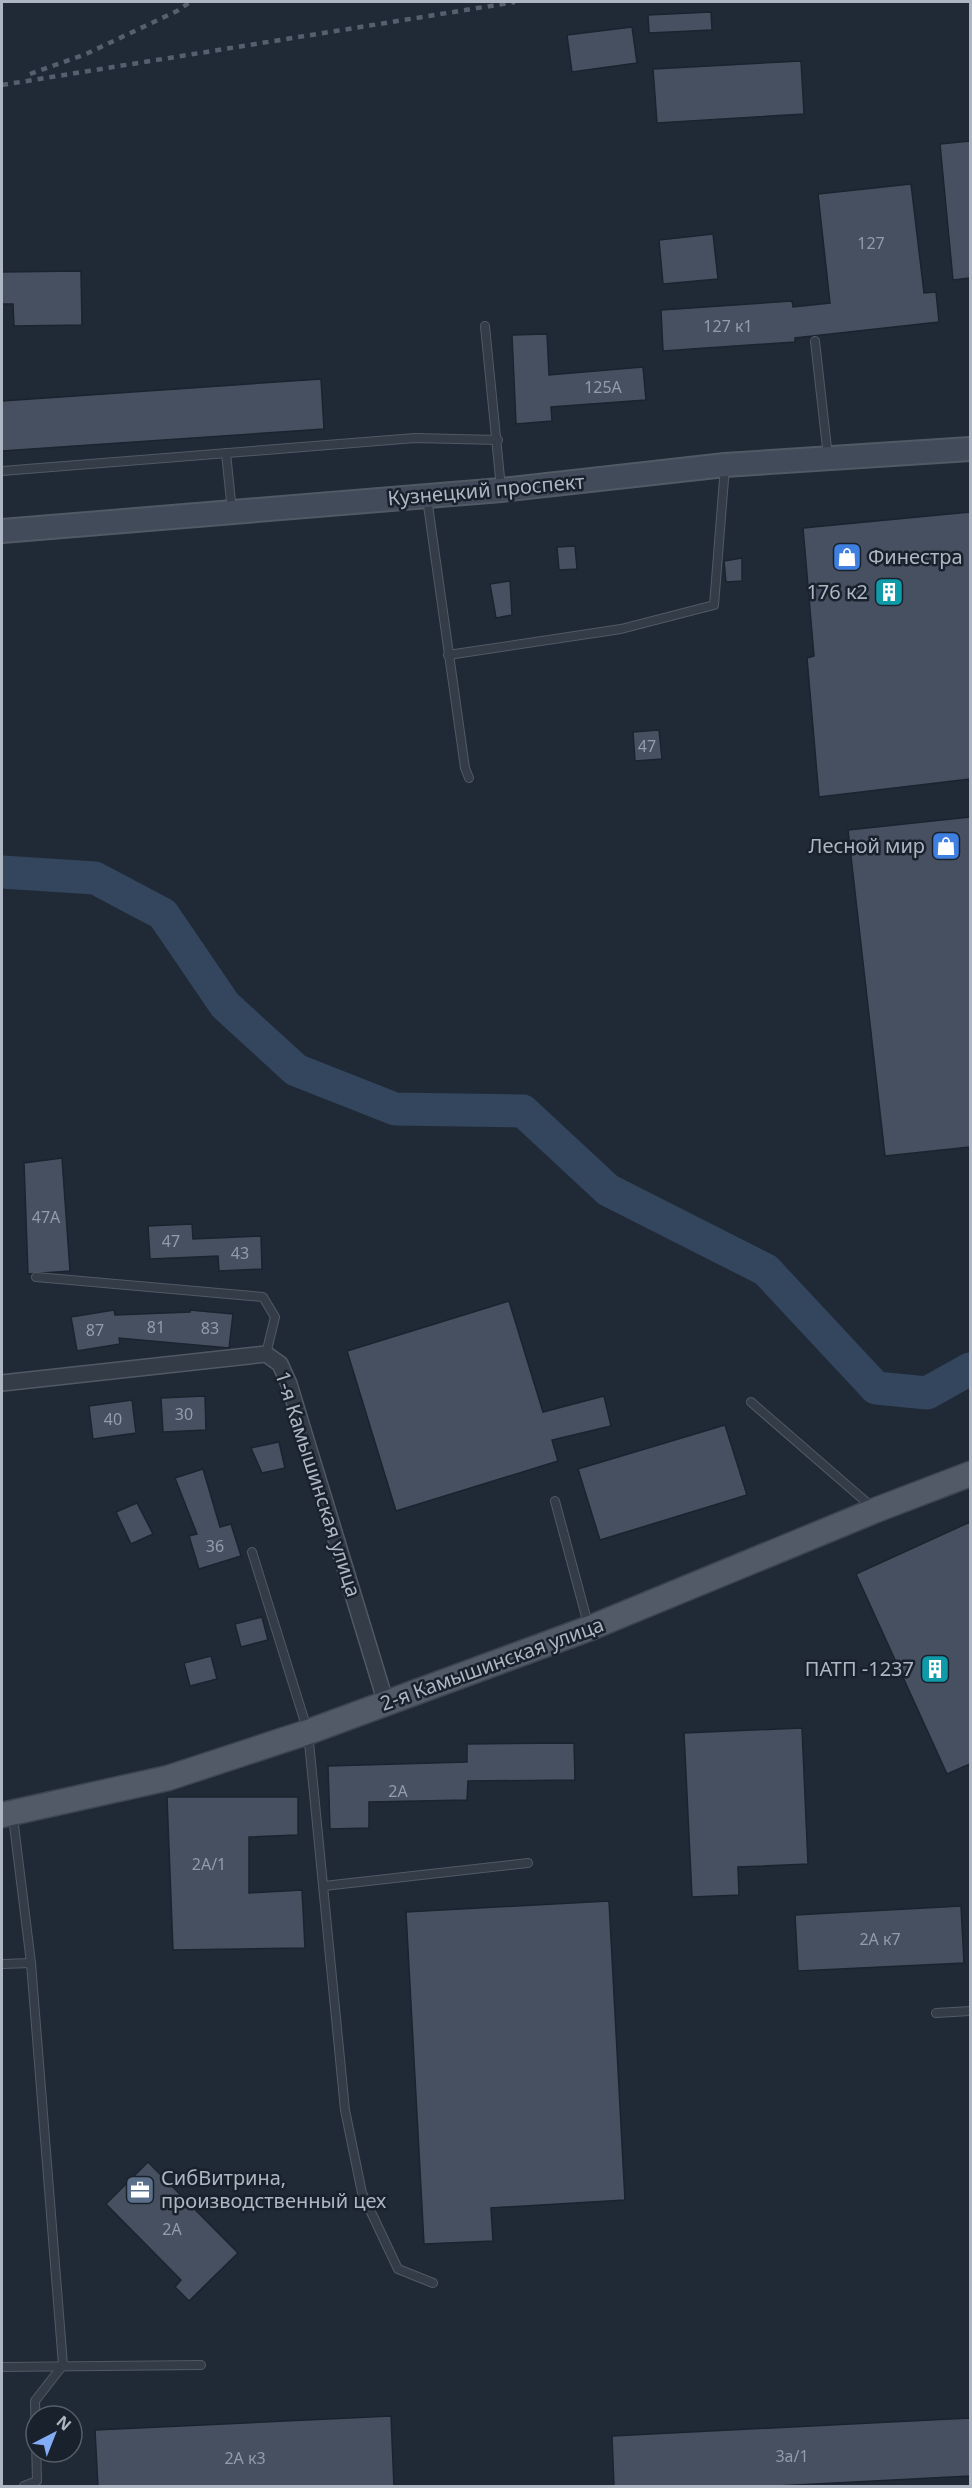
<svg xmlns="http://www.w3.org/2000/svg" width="972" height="2488" font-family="'Noto Sans',sans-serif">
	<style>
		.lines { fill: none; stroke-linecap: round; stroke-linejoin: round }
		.river { stroke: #34455e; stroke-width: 33 }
		.building { fill: #465061; stroke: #1b232e; stroke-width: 1.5 }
		.lane-casing { stroke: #515965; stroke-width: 10 }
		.street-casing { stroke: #515965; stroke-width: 18 }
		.secondary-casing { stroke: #515965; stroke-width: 26 }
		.primary-casing { stroke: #3d4551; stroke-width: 27 }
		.lane { stroke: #343c47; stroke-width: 8 }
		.street { stroke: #343c47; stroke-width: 15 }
		.secondary { stroke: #424b5a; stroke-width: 22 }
		.primary { stroke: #525a68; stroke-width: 24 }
		.rail { stroke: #565f6e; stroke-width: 4.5; stroke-dasharray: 6 6; stroke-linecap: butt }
		.labels { text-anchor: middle; stroke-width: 5; stroke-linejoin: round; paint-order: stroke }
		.number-label { font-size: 16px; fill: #949cab }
		.street-label { font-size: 20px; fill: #aeb6c4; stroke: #19212c }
		.poi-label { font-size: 20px; fill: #aeb6c4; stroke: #19212c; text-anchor: end }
	</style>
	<rect width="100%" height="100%" fill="#202a37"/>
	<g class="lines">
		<polyline class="river" points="2,872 95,878 163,914 225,1005 296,1070 395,1109 523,1111 608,1190 766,1270 876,1388 927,1393 970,1369"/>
	</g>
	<g class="building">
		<polygon points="711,12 712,30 649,33 648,15"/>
		<polygon points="632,27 637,63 572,72 567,35"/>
		<polygon points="801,61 804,114 657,123 653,69"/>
		<polygon points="970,141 970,278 953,280 940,144"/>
		<polygon points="911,184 924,293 936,292 939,322 795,338 795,342 663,351 661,310 792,301 793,307 830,303 818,194"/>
		<polygon points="713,234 718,279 663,284 659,240"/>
		<polygon points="81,271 82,325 14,326 13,304 2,304 2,272"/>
		<polygon points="547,334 549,375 643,367 646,400 551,407 552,421 516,424 512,335"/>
		<polygon points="321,379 324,429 2,451 2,401"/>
		<polygon points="970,512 970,779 819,797 807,658 814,656 803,528"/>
		<polygon points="575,546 577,569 559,570 557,547"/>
		<polygon points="742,558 742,581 726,582 724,561"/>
		<polygon points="510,581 512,615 496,618 490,584"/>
		<polygon points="659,730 662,759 635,761 633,732"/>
		<polygon points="970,817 970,1147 885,1156 848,830"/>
		<polygon points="62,1158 70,1271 28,1274 24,1163"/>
		<polygon points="192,1224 193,1239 261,1236 262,1269 219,1271 218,1256 150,1259 148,1226"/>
		<polygon points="509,1301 543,1412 604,1396 611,1426 552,1440 558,1461 396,1511 347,1351"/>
		<polygon points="114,1310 115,1315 190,1312 190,1310 233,1314 229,1348 119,1338 120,1344 77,1351 71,1317"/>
		<polygon points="205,1396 206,1430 163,1432 161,1398"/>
		<polygon points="132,1400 136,1433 93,1439 89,1406"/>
		<polygon points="725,1425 747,1495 600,1540 578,1469"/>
		<polygon points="279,1442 285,1468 262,1473 251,1448"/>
		<polygon points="203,1469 220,1527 231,1524 241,1556 199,1569 189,1536 197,1534 175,1478"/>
		<polygon points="137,1503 153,1534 131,1544 116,1512"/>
		<polygon points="970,1522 970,1764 947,1774 856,1574"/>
		<polygon points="262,1617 268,1640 241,1647 235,1624"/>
		<polygon points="211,1656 217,1679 190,1686 184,1663"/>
		<polygon points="802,1728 808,1864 738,1867 739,1895 692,1897 684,1733"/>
		<polygon points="574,1743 575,1780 468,1781 467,1800 369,1802 369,1828 330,1829 328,1766 467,1762 467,1744"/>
		<polygon points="167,1797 298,1797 298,1835 249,1837 249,1893 302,1890 305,1948 173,1950"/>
		<polygon points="609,1901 625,2200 491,2208 493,2241 424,2244 406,1912"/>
		<polygon points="961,1906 964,1963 798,1971 795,1915"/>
		<polygon points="148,2162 238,2253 189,2301 175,2287 181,2280 106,2204"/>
		<polygon points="391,2416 394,2487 98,2487 95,2430"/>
		<polygon points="970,2418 970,2476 757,2487 614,2487 612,2436"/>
	</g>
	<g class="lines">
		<g class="lane-casing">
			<g id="lane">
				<polyline points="485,326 501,488"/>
				<polyline points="815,341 828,457"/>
				<polyline points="226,453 232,511"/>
				<polyline points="2,471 415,438 498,440"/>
				<polyline points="427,498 465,768 469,778"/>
				<polyline points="448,655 621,629 714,605 725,467"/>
				<polyline points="36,1277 263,1297 275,1317 266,1354"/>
				<polyline points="751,1402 872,1507"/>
				<polyline points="555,1501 588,1624"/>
				<polyline points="252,1552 308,1732 345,2110 362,2193 398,2269 433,2283"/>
				<polyline points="13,1817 31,1963 63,2365 35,2401 37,2481 24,2486"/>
				<polyline points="324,1886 528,1863"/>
				<polyline points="2,1964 31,1963"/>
				<polyline points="936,2013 970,2011"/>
				<polyline points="2,2367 201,2365"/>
			</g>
		</g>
		<g class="street-casing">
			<polyline id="street" points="2,1383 266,1354 280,1364 289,1384 386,1703"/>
		</g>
		<g class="secondary-casing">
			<polyline id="secondary" points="2,531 501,490 725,465 970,449"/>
		</g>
		<g class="primary-casing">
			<polyline id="primary" points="2,1815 168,1778 308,1732 590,1628 876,1510 970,1474"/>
		</g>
		<use href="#lane" class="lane"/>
		<use href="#street" class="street"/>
		<use href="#secondary" class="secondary"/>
		<use href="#primary" class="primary"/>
		<g class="rail">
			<polyline points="30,74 86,54 177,11 190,2"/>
			<polyline points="2,85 515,2"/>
		</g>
	</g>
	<defs>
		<g id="shop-square" transform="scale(1.5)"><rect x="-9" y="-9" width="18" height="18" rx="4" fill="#3f7fe0" stroke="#19212c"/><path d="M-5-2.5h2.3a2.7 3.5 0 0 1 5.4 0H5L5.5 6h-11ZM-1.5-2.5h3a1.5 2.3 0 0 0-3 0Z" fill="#fff"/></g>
		<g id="building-square" transform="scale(1.5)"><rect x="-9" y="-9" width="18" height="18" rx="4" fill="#0f9aa8" stroke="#19212c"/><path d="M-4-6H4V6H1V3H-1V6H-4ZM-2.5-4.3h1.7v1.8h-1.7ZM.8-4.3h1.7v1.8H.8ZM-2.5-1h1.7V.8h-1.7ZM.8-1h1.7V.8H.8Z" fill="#fff"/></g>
		<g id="office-square" transform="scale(1.5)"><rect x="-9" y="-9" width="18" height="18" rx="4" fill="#5c6f8a" stroke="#19212c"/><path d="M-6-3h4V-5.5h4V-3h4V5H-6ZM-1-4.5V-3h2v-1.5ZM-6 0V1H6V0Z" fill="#fff"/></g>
	</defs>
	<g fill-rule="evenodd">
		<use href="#shop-square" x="847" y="557"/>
		<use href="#building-square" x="889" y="592"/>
		<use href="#shop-square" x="946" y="846"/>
		<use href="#building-square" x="935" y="1669"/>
		<use href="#office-square" x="140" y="2190"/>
	</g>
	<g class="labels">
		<g class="number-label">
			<text x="871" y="249">127</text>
			<text x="728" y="332">127 к1</text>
			<text x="603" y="393">125А</text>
			<text x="647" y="752">47</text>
			<text x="46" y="1223">47А</text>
			<text x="171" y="1247">47</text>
			<text x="240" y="1259">43</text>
			<text x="156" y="1333">81</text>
			<text x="210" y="1334">83</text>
			<text x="95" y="1336">87</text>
			<text x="184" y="1420">30</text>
			<text x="113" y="1425">40</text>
			<text x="215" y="1552">36</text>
			<text x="398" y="1797">2А</text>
			<text x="209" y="1870">2А/1</text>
			<text x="880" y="1945">2А к7</text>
			<text x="172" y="2235">2А</text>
			<text x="792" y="2462">3а/1</text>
			<text x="245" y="2464">2А к3</text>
		</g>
		<g class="street-label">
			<text transform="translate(486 490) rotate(-5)" y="7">Кузнецкий проспект</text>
			<text transform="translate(318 1484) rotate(72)" y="7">1-я Камышинская улица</text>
			<text transform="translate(492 1664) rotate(-20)" y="7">2-я Камышинская улица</text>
		</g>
		<g class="poi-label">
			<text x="868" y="564" text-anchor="start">Финестра</text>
			<text x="868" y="599">176 к2</text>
			<text x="925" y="853">Лесной мир</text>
			<text x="914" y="1676">ПАТП -1237</text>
			<text x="161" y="2185" text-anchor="start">СибВитрина,<tspan x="161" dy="23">производственный цех</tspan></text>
		</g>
	</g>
	<rect width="972" height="2488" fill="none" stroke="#aeb6c4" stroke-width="6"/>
	<g transform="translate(54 2434) rotate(42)"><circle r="28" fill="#19212c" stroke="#555d69" stroke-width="1.5"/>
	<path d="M0-4.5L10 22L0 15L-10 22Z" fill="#82acf6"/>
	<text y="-9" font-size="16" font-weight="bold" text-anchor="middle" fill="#aeb6c4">N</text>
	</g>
</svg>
